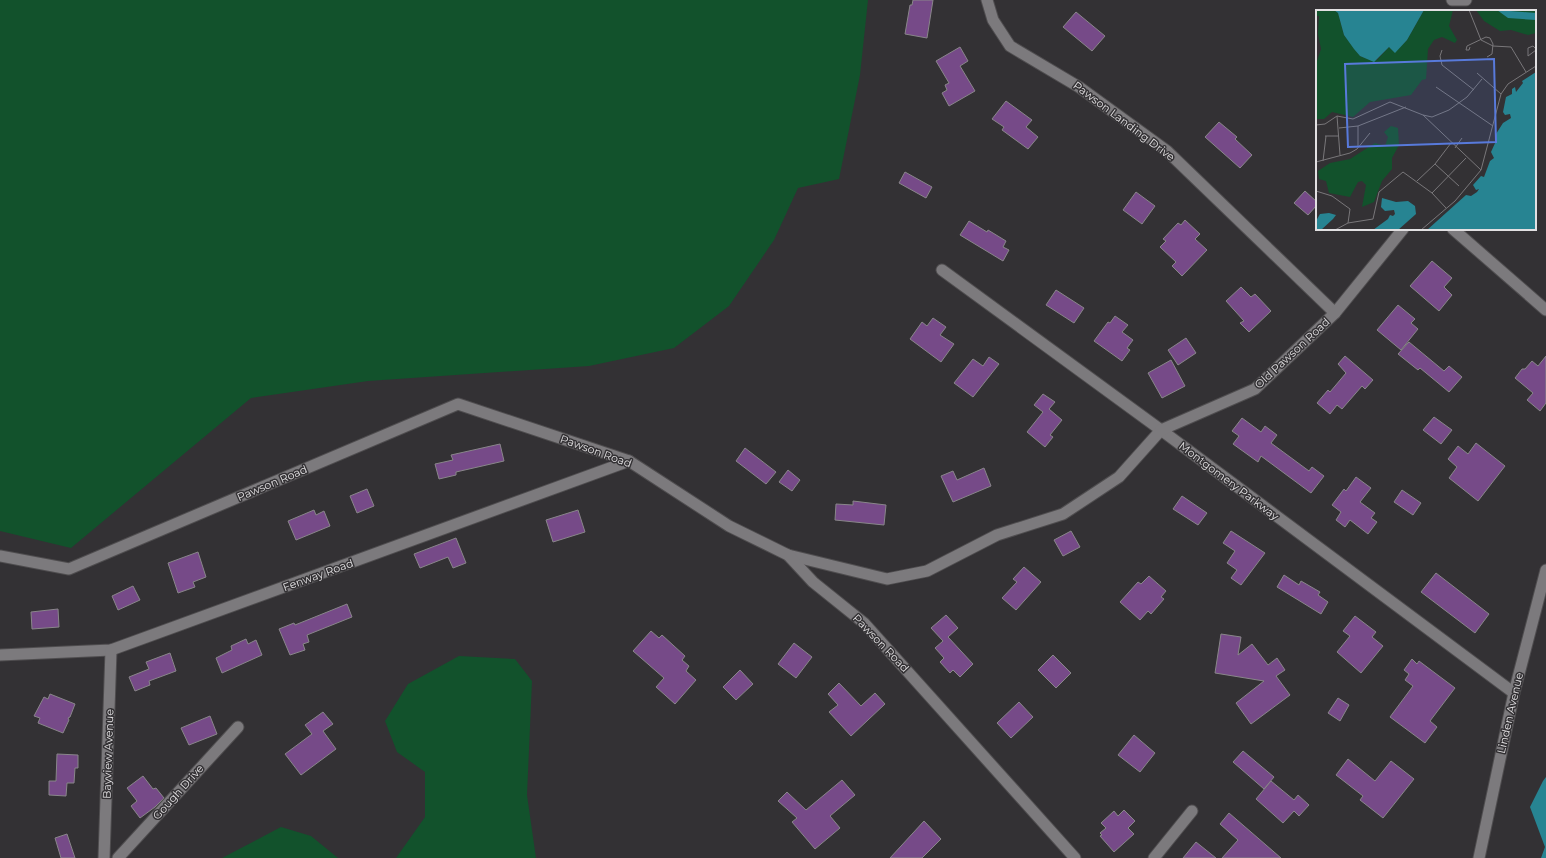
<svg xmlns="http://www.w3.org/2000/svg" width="1546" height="858" font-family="Montserrat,sans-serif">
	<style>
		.green { fill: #12522c }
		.water { fill: #278492 }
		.building { fill: #764a88; stroke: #89868a }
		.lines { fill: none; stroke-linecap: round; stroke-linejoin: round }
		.minor-casing { stroke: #4f4d4f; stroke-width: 13 }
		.minor { stroke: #7c7a7d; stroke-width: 11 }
		.labels { text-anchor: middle; stroke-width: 3; stroke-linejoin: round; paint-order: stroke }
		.street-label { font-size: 11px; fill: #e2e0e2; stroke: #333134 }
		.inset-road { fill: none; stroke: #79777a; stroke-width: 1 }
		.view { fill: #587adb; fill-opacity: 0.15; stroke: #587adb; stroke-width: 2 }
		.inset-edge { fill: none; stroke: #e2e0e2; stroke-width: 2 }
	</style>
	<rect width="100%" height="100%" fill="#333134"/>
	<g class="green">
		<polygon points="0,0 868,0 860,75 839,179 798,188 774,240 729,306 674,348 589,366 368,381 251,398 71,548 0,531"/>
		<polygon points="459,656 515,659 532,681 527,795 536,858 396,858 425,817 425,772 397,752 385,721 408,684"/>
		<polygon points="281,827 311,836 338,858 222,858"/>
	</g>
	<polygon class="water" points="1546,777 1546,858 1541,858 1545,847 1530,807 1543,781"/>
	<g class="building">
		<polygon points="913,0 933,0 927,38 905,34 910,5 912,5"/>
		<polygon points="1076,12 1105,36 1092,51 1063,27"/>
		<polygon points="960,47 968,61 960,66 975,91 949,106 942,93 947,90 945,85 949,83 936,61"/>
		<polygon points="1006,101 1032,120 1026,127 1038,137 1028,149 1002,130 1004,127 992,119"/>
		<polygon points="1219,122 1237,137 1235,139 1252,155 1240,168 1205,137"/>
		<polygon points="905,172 932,187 926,198 899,183"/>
		<polygon points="1305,191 1317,202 1317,205 1308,215 1294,203"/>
		<polygon points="1136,192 1155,206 1142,224 1123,210"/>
		<polygon points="1185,220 1200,234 1195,239 1207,250 1182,276 1172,266 1176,262 1160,247 1166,241 1163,239 1178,223 1181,225"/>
		<polygon points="969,221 987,232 988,230 1006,241 1003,247 1009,250 1003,261 960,235"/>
		<polygon points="1432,261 1452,278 1444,287 1452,295 1439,311 1410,286"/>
		<polygon points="1241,287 1251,297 1255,294 1271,311 1249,332 1240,323 1244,321 1226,301"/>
		<polygon points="1056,290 1084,308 1074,323 1046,305"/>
		<polygon points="1398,305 1415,319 1411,323 1418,329 1401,350 1377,330"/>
		<polygon points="1115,316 1128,325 1122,332 1133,340 1127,348 1130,350 1122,361 1094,341 1108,322 1110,323"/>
		<polygon points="933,318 946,327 940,335 954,344 941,362 910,339 922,322 927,326"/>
		<polygon points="1186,338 1196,353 1178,365 1168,350"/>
		<polygon points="1409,342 1444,371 1449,366 1462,377 1449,392 1420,368 1418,370 1398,354"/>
		<polygon points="1345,356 1373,380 1365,389 1362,386 1342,409 1337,405 1330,414 1317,403 1328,390 1330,392 1346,373 1338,364"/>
		<polygon points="1546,356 1546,403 1540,411 1527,400 1533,393 1515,378 1522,369 1525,369 1532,361 1538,366"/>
		<polygon points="989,357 999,364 973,397 954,383 973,359 983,366"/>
		<polygon points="1171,360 1185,386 1162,398 1148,373"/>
		<polygon points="1043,394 1055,402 1049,409 1062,420 1050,435 1053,437 1045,447 1027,432 1043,412 1034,405"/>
		<polygon points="1434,417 1452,430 1441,444 1423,430"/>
		<polygon points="1242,418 1261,432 1265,426 1277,435 1271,443 1309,471 1312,467 1324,476 1311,493 1261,456 1258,462 1233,444 1239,436 1232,431"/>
		<polygon points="1476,443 1505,466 1478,501 1449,478 1457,467 1448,459 1458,446 1468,454"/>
		<polygon points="500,444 504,461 456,472 456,475 439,479 435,464 453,460 451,455"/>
		<polygon points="745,448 776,472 766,484 736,461"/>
		<polygon points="984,468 991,486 953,502 941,476 953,471 957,480"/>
		<polygon points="788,470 800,480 792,491 779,482"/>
		<polygon points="1356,477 1371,488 1360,502 1375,513 1371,518 1377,522 1368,534 1350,520 1345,527 1336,520 1341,512 1332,505 1344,489 1346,491"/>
		<polygon points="367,489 374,506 357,513 350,496"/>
		<polygon points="1402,490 1421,503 1413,515 1394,502"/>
		<polygon points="1182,496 1207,513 1198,525 1173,509"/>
		<polygon points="853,501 886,505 884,525 835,520 836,504 853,505"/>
		<polygon points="314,510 316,515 324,511 330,526 296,540 288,521"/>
		<polygon points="578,510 585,532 553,542 546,520"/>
		<polygon points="1071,531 1080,547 1063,556 1054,540"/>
		<polygon points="1231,531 1265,553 1241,585 1231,578 1237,570 1227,563 1235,551 1223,543"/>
		<polygon points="456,538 466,563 453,568 448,557 420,568 414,554"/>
		<polygon points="198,552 206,577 193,582 195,587 178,593 168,563"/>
		<polygon points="1024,567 1041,582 1016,610 1002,598 1017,582 1013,579"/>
		<polygon points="1436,573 1489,614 1475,633 1421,592"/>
		<polygon points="1284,575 1299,585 1301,581 1320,592 1318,595 1328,602 1321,614 1277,587"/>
		<polygon points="1149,576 1166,591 1161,597 1164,599 1151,614 1148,611 1140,620 1120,602 1138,582 1141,584"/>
		<polygon points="133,586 140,600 118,610 112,596"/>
		<polygon points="347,604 352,617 307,635 309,642 303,644 305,650 290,655 279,629 294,623 295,625"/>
		<polygon points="58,609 59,627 32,629 31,612"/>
		<polygon points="946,615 958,628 948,637 973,664 960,677 953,670 950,673 940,662 944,658 935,648 943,641 931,628"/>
		<polygon points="1355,616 1376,632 1372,637 1383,646 1361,673 1337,652 1350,636 1343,631"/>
		<polygon points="651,631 659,638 662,635 685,656 682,660 689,666 686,671 696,680 675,704 656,687 664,678 633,651"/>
		<polygon points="1221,634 1241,637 1238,655 1252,644 1268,665 1277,658 1285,670 1276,676 1290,695 1251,724 1236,703 1264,681 1215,673"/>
		<polygon points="246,639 248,644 256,640 262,655 222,673 216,658 232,650 231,646"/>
		<polygon points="794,643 812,657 796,678 778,664"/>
		<polygon points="170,653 176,671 149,681 150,685 135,691 129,677 149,669 146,662"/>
		<polygon points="1053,655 1071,673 1056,688 1038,670"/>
		<polygon points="1412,659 1417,664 1419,661 1455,688 1430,721 1437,727 1425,743 1390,717 1413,686 1405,680 1409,674 1404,670"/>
		<polygon points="740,670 753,684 736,700 723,687"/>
		<polygon points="839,683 861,706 875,693 885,704 851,736 829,712 838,705 828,694"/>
		<polygon points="50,694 75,704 70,717 68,718 69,720 63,733 38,723 40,718 34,716 44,697 48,699"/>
		<polygon points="1338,698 1349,705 1340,721 1328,713"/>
		<polygon points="1019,702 1033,717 1011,738 997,723"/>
		<polygon points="323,712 333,724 323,731 336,749 301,775 285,754 312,734 305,725"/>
		<polygon points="210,716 217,734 189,745 181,728"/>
		<polygon points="1134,735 1155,753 1140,772 1118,755"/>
		<polygon points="1243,751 1274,777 1264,789 1233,762"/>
		<polygon points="57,754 78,755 78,768 75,768 74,783 67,783 66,796 49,795 49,781 56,781"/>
		<polygon points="1348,759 1375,781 1391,761 1414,779 1383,818 1360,800 1363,796 1336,775"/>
		<polygon points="143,776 153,789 156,788 164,798 155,807 140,818 131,806 137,801 127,788"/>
		<polygon points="842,780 855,795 830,816 840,828 815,849 792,822 797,818 778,801 787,792 806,810"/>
		<polygon points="1271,781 1294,800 1298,795 1309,805 1299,816 1294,811 1283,823 1256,799"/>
		<polygon points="1124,810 1135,821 1128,828 1134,834 1114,852 1100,836 1102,835 1100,833 1106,828 1101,823 1114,811 1118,816"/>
		<polygon points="1229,813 1281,858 1222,858 1238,840 1220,824"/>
		<polygon points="924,821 941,839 922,858 890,858"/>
		<polygon points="67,834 75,858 61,858 55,838"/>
		<polygon points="1196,842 1216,858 1183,858"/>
	</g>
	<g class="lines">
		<g class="minor-casing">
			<g id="minor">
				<polyline points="987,0 993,20 1010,46 1079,87 1167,151 1335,313"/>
				<polyline points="1452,0 1466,0"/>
				<polyline points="1453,229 1546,310"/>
				<polyline points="942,270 1161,430 1514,693"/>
				<polyline points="788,555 887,579 927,571 997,535 1063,514 1119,477 1161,430 1255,389 1335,313 1403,229"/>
				<polyline points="0,556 69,569 458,404 629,461 729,526 788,555 813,582 864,623 1075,858"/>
				<polyline points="0,655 111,650 629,461"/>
				<polyline points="104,858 111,650"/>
				<polyline points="118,858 238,727"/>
				<polyline points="1154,858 1192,811"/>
				<polyline points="1479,858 1514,693 1546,570"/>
			</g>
		</g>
		<use href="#minor" class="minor"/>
	</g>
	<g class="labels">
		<g class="street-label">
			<text transform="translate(1124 121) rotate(37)" y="4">Pawson Landing Drive</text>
			<text transform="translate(1292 353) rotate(-43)" y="4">Old Pawson Road</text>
			<text transform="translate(596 451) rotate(20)" y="4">Pawson Road</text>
			<text transform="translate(1229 481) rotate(37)" y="4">Montgomery Parkway</text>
			<text transform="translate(272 483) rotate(-23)" y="4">Pawson Road</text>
			<text transform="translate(318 575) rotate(-20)" y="4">Fenway Road</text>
			<text transform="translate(881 643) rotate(46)" y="4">Pawson Road</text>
			<text transform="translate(1510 713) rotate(-77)" y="4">Linden Avenue</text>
			<text transform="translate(108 754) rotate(-88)" y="4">Bayview Avenue</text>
			<text transform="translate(178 792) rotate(-48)" y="4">Gough Drive</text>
		</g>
	</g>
	<g transform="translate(1316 10)">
		<rect width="220" height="220" fill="#333134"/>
		<path d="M0,0H18L22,3L28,25L44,46L54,50H61L73,37L79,42L91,30L108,0H137L133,16L141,30L139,33L126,27L118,30L112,39L110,69L106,70L95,85L54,92L37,107L16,102L8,109H0V54L5,39L2,24L3,6H0ZM160,0H220V23L212,25L195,20L184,21L168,11ZM75,116L82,118L83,135L76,148V159L66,171L58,192L46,197L50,175L46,171L42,172L34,187L13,183L10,171L3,169L2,161L14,153L34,149L59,133L69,136L72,127L68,122Z" fill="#12522c"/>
		<path d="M18,0H108L91,30L79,43L73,37L58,52L44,46L38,39L28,25L22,3ZM181,0L220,3V10L192,8ZM220,62V220H111L150,185L155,186L161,182L163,179L160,180L157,175L165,166L168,167L174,151L178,148L175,142L180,131V124L187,113L195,108L194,104L189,105L187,102L190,87L196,84V79L199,77L200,82L207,73L206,71ZM66,188L80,192L92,191L99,196L100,204L82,220H57L72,209L74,205L77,206L79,204L78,200L69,201L65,197ZM13,203L20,205L17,209L5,220H0V211L4,204Z" fill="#278492"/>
		<path class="inset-road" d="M153,0L165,30L177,36L195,37L210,62M154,37L153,40H150L151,36L170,27L174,28L177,34L176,44L171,47M220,39L217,36L212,38V46L220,40M126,40L124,46L126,55L158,80M161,63L185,84M120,77L177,116M107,105L116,107L133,100L151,87L166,69M21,106L24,145M0,115L9,114L21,106L37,109L74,92L107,105L165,160M23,118L42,116L90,97M9,126H23M42,137V116M139,138L146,128M7,151L10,126M0,152L34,143L41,139L54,123M119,154L143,176M101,171L119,154L135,133M0,181L16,186L34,199L32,213L19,220M116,183L150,148M32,213L57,209L63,182L87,162L116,183L130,198M105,220L139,191L165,160L185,84L192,74L220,56"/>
		<path class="view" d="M178,49L180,132L32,137L29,54Z"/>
		<rect width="220" height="220" class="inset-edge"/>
	</g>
</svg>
